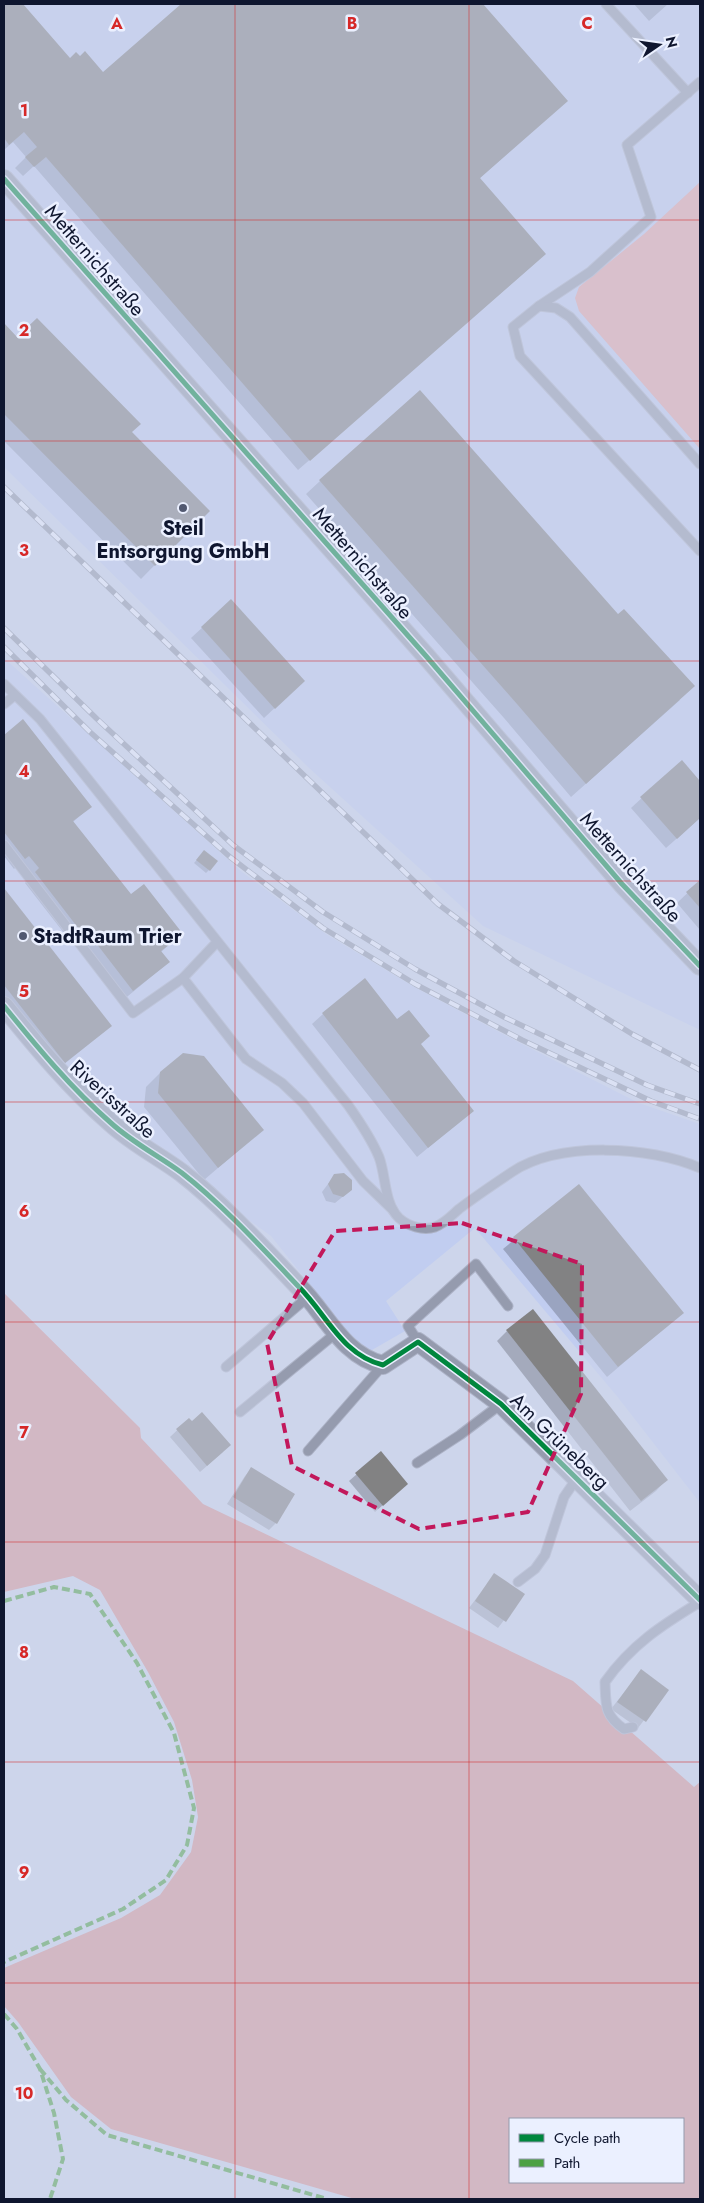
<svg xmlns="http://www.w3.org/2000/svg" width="704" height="2203" font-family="Jost,sans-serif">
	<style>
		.built { fill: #c1cdf0 }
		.green { fill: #e6a6a6 }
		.forest { fill: #d79495; fill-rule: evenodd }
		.shadow { fill: #0003 }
		.building { fill: #828283 }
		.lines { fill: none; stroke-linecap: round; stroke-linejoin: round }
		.lane-casing { stroke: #adb3c7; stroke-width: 11 }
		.street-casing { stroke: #adb3c7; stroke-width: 20 }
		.lane { stroke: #959bae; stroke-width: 9 }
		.street { stroke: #959bae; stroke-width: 18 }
		.rail-casing { stroke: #9299aa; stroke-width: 5.5 }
		.rail { stroke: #ebf0ff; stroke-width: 4; stroke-dasharray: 11; stroke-linecap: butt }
		.quiet { stroke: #4da143; stroke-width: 4; stroke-dasharray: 8 4; stroke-linecap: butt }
		.cycleway-casing { stroke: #ebf0ff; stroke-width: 8 }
		.cycleway { stroke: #00873e; stroke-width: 5 }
		.marked { fill: none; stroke: #c2185b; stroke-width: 4; stroke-dasharray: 10 6; stroke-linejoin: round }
		.grid { fill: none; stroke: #d62828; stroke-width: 1; stroke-opacity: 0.55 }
		.poi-dot { fill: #525971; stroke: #ebf0ff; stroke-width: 2 }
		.labels { text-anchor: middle; stroke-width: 5; stroke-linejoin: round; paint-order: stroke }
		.street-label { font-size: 20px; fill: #0f162f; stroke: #ebf0ff }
		.poi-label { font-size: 20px; font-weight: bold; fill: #0f162f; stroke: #ebf0ff }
		.grid-label { font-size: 16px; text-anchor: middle; font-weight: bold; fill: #d62828; stroke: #ebf0ff; stroke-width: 5; stroke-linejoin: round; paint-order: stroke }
	</style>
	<rect width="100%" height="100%" fill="#cdd5eb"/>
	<g class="built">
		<polygon points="4,4 700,4 700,1030 483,926 309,768 4,467"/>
		<polygon points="4,658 242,872 326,934 416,988 522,1044 639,1103 700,1124 700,1503 616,1395 475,1228 386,1301 405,1331 365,1354 271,1236 133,1137 4,1000"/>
	</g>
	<polygon class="green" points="700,182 700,449 579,311 575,298 579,287 644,234"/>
	<path class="forest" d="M4,1293L140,1428L141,1438L203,1504L573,1681L694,1787L700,1782V2199H355L111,2129L71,2097L18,2022L4,2006V1968L121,1918L160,1895L191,1852L198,1817L192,1780L174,1722L148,1672L100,1590L73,1576L4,1592ZM510,2119H683V2182H510Z"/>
	<g class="shadow">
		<polygon points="4,4 21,4 70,60 103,74 183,4 481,4 566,101 479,179 534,264 298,470 34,166 23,176 15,168 26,157 13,142 4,150"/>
		<polygon points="634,4 668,4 649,21"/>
		<polygon points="4,325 17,338 130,432 208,511 141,579 4,441"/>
		<polygon points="320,481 680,700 571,797 504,718 306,494"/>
		<polygon points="231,601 293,691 264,718 191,638"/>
		<polygon points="23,721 90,807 73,822 131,895 181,934 161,952 169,962 122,1001 75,940 71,942 25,883 29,879 18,865 14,869 4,856 4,736"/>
		<polygon points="682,761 700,783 700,818 666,848 631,808"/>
		<polygon points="201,855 209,870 206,873 194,863"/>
		<polygon points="700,881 700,930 677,903"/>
		<polygon points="4,890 111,1026 58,1069 4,1000"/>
		<polygon points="323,1014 397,1021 472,1111 417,1157 312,1024"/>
		<polygon points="160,1073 262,1130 204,1180 144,1107 146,1087"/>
		<polygon points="334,1176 351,1190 335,1203 326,1201 322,1192"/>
		<polygon points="579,1186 682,1313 607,1377 503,1249"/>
		<polygon points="507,1331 666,1480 656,1491 630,1511 497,1341"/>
		<polygon points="189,1419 223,1452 200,1472 170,1437"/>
		<polygon points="381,1453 400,1490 375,1512 349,1481"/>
		<polygon points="251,1469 276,1523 269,1530 227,1504 245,1476"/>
		<polygon points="494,1575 523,1595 498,1628 469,1608"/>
		<polygon points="641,1671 667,1690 638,1728 611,1709"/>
	</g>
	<g class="building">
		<polygon points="4,4 23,4 70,58 76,52 80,56 85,51 103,72 181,4 483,4 568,101 480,178 546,254 310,461 46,157 34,167 25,157 37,147 24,132 9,145 4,138"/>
		<polygon points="37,318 141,424 132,432 210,511 155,566 4,414 4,323 17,337"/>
		<polygon points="420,390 618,614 624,609 695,686 586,784 517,704 319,480"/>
		<polygon points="231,599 305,681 275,709 201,627"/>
		<polygon points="23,719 92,807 73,821 131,894 144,884 183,934 161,951 170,962 133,991 86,930 82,933 35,872 39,868 29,856 25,859 4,832 4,735"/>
		<polygon points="682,760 700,781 700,818 677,839 640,797"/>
		<polygon points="204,850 218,861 210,871 196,860"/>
		<polygon points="700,880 700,908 686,892"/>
		<polygon points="4,888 112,1026 65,1063 4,985"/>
		<polygon points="365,978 397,1019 409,1010 430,1036 421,1044 474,1111 428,1148 322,1013"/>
		<polygon points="183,1053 204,1056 264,1130 218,1168 158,1093 160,1072"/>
		<polygon points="344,1173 352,1180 352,1190 343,1197 333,1194 328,1184 334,1174"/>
		<polygon points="579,1184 684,1313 618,1367 513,1237"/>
		<polygon points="533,1309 668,1480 641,1501 506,1330"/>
		<polygon points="202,1412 231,1445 207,1466 176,1429 189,1418 192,1421"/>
		<polygon points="381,1451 408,1484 383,1506 355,1473"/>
		<polygon points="251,1467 295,1494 277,1524 233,1497"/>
		<polygon points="494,1573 525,1594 506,1622 475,1601"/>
		<polygon points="641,1669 669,1690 646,1722 617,1702"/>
	</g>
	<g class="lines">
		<g class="lane-casing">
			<g id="lane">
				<polyline points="606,4 688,93"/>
				<polyline points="700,82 627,145 651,217 590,272 539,306 513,327 520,356 700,551"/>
				<polyline points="539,306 556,308 570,317 700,464"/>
				<path d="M4,684L40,719L348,1105C360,1122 371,1138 379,1157C386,1175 384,1204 399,1218C408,1226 423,1231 435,1227C445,1223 451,1216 459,1209C476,1196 494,1184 512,1172C559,1141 650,1146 700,1168"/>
				<polyline points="4,704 15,695"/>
				<polyline points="4,845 133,1013 183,978 217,942"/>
				<polyline points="183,978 246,1059 282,1083 303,1103 363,1181 393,1210"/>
				<polyline points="418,1342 408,1326 476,1264 508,1306"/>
				<polyline points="226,1367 309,1296"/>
				<polyline points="240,1412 336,1333"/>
				<polyline points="308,1451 383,1365"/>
				<polyline points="417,1463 460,1435 501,1404"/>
				<polyline points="518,1582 535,1569 545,1555 564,1497 577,1478"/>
				<path d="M633,1727L624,1729C604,1715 606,1705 605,1682C631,1645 662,1625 700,1602"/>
			</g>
		</g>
		<g class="street-casing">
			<g id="street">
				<polyline points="4,179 426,656 622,884 700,966"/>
				<path d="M4,1006C37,1047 71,1088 111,1123C133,1143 159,1156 182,1173C222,1204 264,1250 299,1287C327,1315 342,1355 383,1365L418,1342L501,1404L700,1600"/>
			</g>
		</g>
		<use href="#lane" class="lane"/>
		<use href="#street" class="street"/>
		<g class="rail-casing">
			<g id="rail">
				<polyline points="4,487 438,904 514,961 632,1034 700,1070"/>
				<polyline points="4,628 97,719 233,845 323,912 415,969 504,1017 647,1085 700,1104"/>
				<polyline points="4,647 90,732 230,857 323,928 415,984 522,1040 651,1101 700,1119"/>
			</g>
		</g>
		<use href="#rail" class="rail"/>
		<g class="quiet">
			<polyline points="4,1601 54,1587 90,1594 137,1663 174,1733 194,1808 187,1845 166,1880 123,1909 4,1962"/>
			<polyline points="4,2014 17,2029 40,2069 54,2113 63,2159 50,2199"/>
			<polyline points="40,2069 66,2100 107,2135 327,2199"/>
		</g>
		<g class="cycleway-casing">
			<g id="cycleway">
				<polyline points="4,179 426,656 622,884 700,966"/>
				<path d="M4,1006C37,1047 71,1088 111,1123C133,1143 159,1156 182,1173C222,1204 264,1250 299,1287C327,1315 342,1355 383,1365L418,1342L501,1404L700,1600"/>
			</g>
		</g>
		<use href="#cycleway" class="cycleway"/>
	</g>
	<path d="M0 0H704V2203H0ZM462,1223L582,1264L581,1394L528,1512L419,1529L292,1466L267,1343L335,1231Z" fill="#cdd5eb" fill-opacity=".55" fill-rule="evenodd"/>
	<path class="marked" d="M462,1223L582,1264L581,1394L528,1512L419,1529L292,1466L267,1343L335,1231Z"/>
	<path class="grid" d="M235,4V2199M469,4V2199M4,220H700M4,441H700M4,661H700M4,881H700M4,1102H700M4,1322H700M4,1542H700M4,1762H700M4,1983H700"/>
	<g class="poi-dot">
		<circle cx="183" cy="508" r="5"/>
		<circle cx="23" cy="936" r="5"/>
	</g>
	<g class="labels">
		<g class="street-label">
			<text transform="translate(95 260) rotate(49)" y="7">Metternichstraße</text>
			<text transform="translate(363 563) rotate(49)" y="7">Metternichstraße</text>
			<text transform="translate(631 867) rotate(48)" y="7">Metternichstraße</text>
			<text transform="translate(113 1099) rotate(42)" y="7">Riverisstraße</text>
			<text transform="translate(560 1441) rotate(44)" y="7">Am Grüneberg</text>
		</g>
		<g class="poi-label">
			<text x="183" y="535">Steil<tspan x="183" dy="23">Entsorgung GmbH</tspan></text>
			<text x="33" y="943" text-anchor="start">StadtRaum Trier</text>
		</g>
	</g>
	<g class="grid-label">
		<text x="117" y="29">A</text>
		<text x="352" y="29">B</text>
		<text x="587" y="29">C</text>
		<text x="24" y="116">1</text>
		<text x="24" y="336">2</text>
		<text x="24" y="556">3</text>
		<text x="24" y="777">4</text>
		<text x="24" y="997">5</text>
		<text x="24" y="1217">6</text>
		<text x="24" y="1438">7</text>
		<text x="24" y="1658">8</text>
		<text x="24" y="1878">9</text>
		<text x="24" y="2099">10</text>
	</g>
	<rect width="704" height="2203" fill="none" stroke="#0f162f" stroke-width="10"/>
	<rect x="509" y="2118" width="175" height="65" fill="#ebf0ff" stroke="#9399ac"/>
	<rect x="519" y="2134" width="25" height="8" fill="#00873e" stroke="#9399ac"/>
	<text x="554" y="2143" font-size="15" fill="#0f162f">Cycle path</text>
	<rect x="519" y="2159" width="25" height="8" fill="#4da143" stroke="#9399ac"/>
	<text x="554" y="2168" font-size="15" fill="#0f162f">Path</text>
	<g transform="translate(659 45) rotate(77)" stroke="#ebf0ff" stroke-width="4" paint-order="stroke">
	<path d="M0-4L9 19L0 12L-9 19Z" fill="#0f162f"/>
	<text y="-8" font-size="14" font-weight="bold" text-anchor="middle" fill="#0f162f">N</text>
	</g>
</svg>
